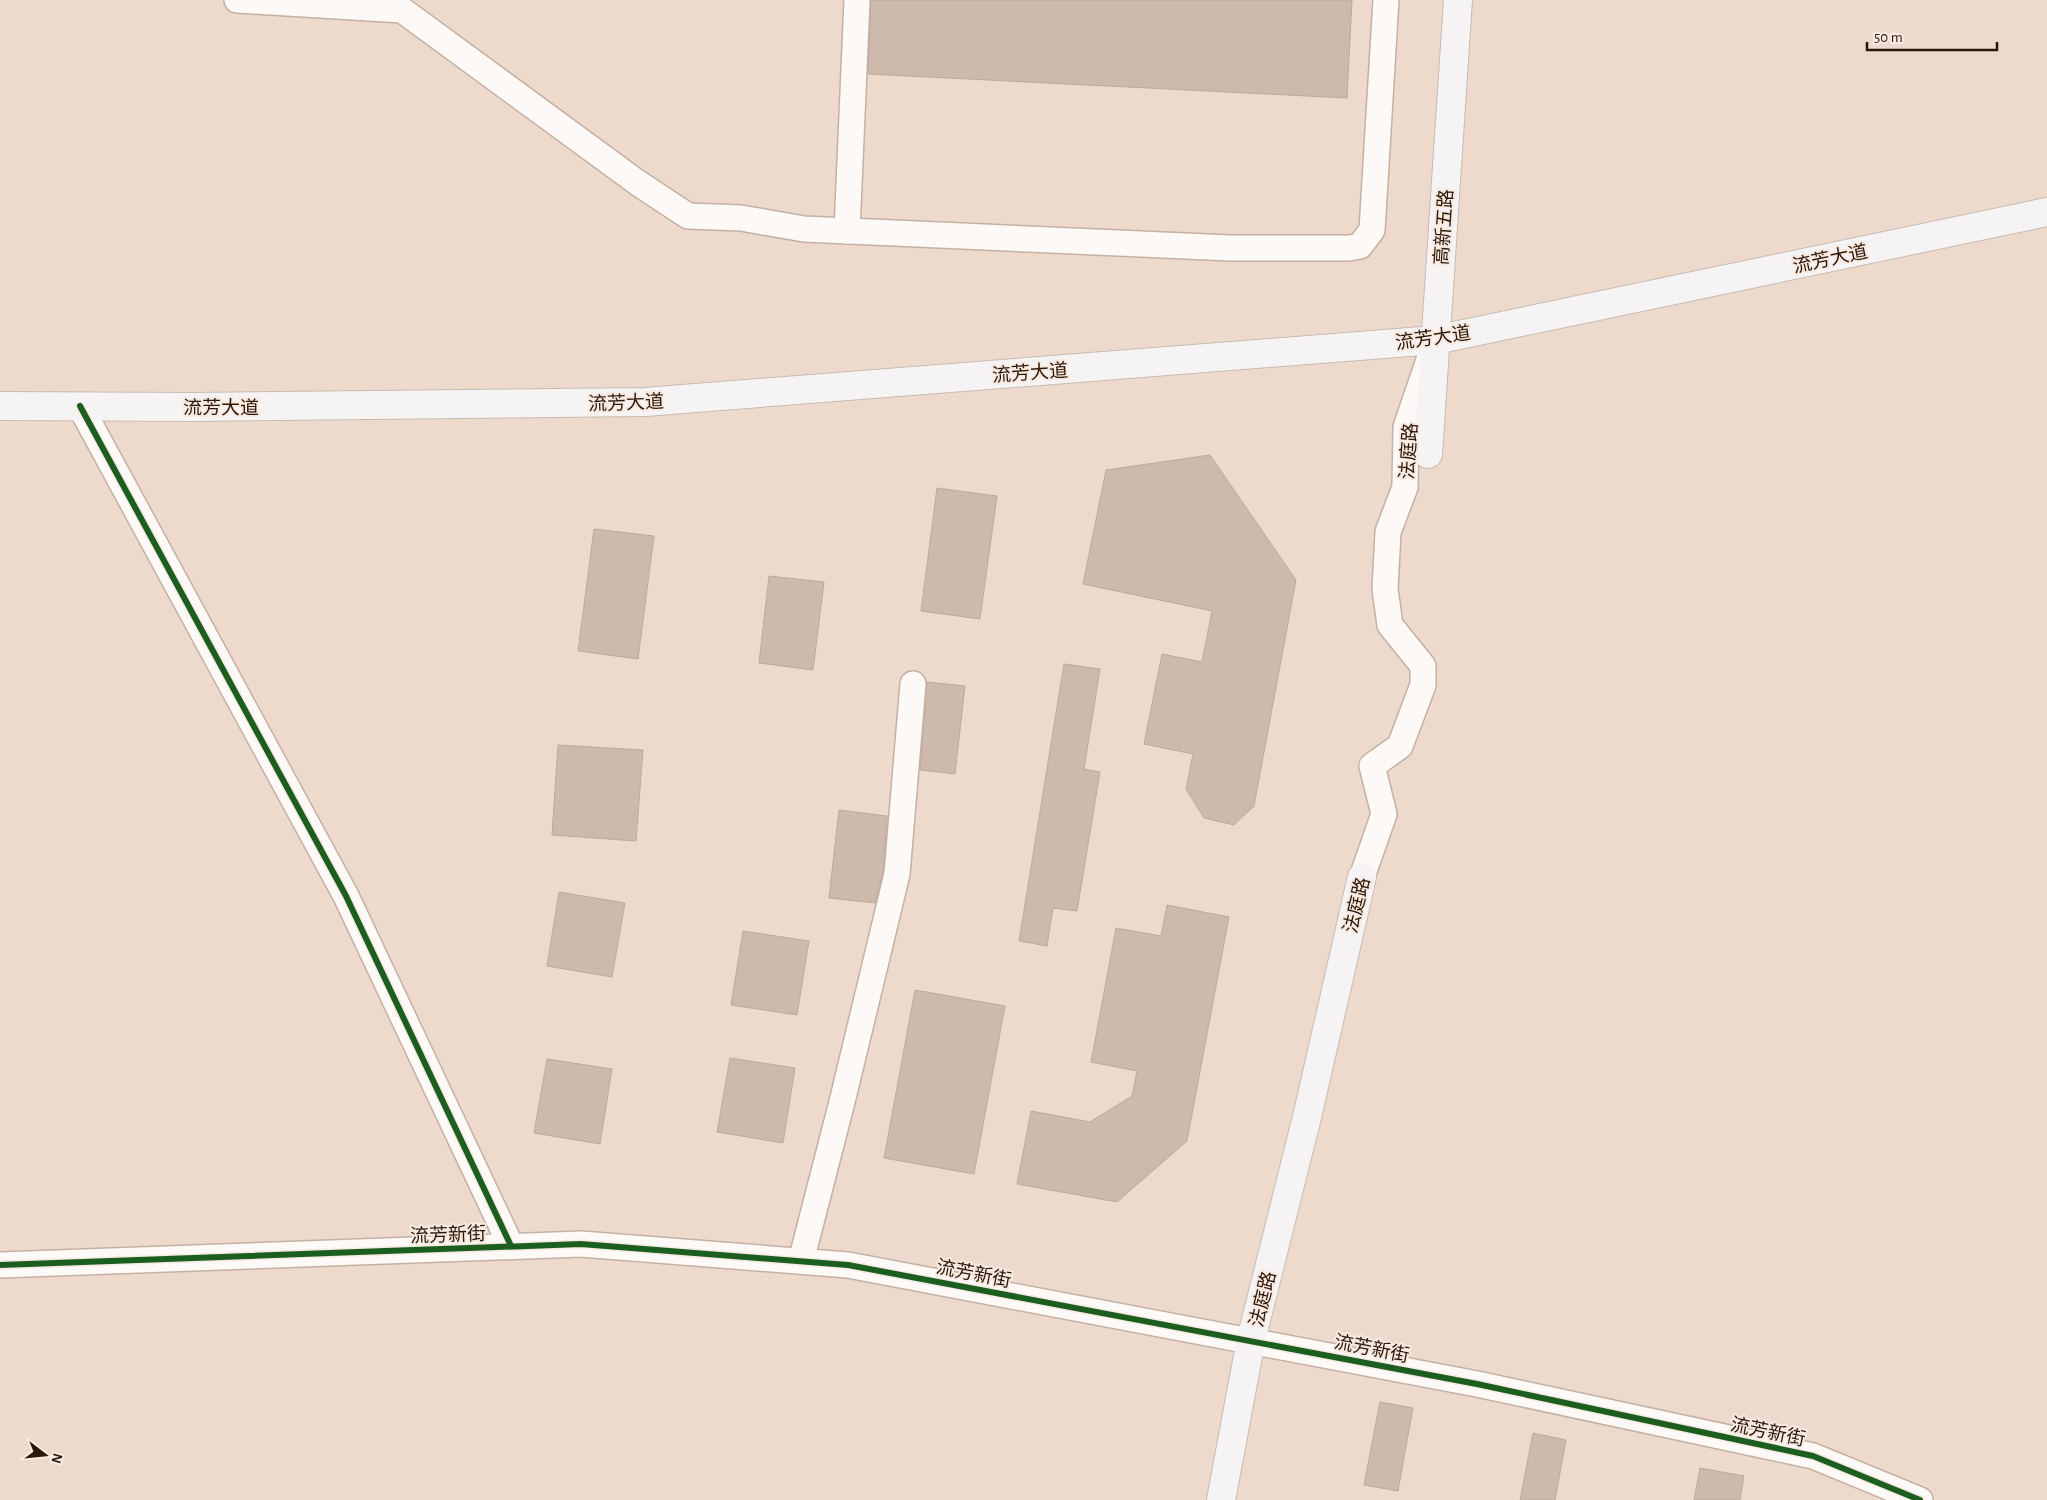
<svg xmlns="http://www.w3.org/2000/svg" width="2047" height="1500" font-family="'Alegreya Sans','Noto Sans SC',sans-serif">
	<style>
		.building { fill: #cebaac; stroke: #bcaa9c }
		.lines { fill: none; stroke-linecap: round; stroke-linejoin: round }
		.minor-casing { stroke: #c5b1a3; stroke-width: 28 }
		.major-casing { stroke: #c7bbb2; stroke-width: 30 }
		.minor { stroke: #fcf9f7; stroke-width: 25 }
		.major { stroke: #f6f3f4; stroke-width: 28 }
		.cycleway-casing { stroke: #f6eae2; stroke-width: 9 }
		.cycleway { stroke: #1b5e20; stroke-width: 6 }
		.labels { text-anchor: middle; stroke-width: 4; stroke-linejoin: round; paint-order: stroke }
		.street-label { font-size: 19px; fill: #2d1807; stroke: #f6eae2 }
	</style>
	<rect width="100%" height="100%" fill="#eedacc"/>
	<g class="building">
		<polygon points="871,0 1352,0 1347,98 868,74"/>
		<polygon points="1210,455 1296,580 1254,806 1234,825 1204,818 1186,789 1193,754 1144,744 1162,654 1202,662 1212,611 1083,584 1106,470"/>
		<polygon points="937,488 997,496 980,619 921,611"/>
		<polygon points="594,529 654,536 638,659 578,651"/>
		<polygon points="769,576 824,582 813,670 759,663"/>
		<polygon points="1064,664 1100,669 1084,769 1100,772 1077,911 1053,908 1047,946 1019,941"/>
		<polygon points="927,682 965,686 955,774 920,770"/>
		<polygon points="558,745 643,750 636,841 552,835"/>
		<polygon points="839,810 887,816 883,872 875,903 829,898"/>
		<polygon points="559,892 625,903 612,977 547,966"/>
		<polygon points="1167,905 1229,917 1187,1141 1117,1202 1017,1184 1031,1111 1090,1122 1132,1096 1137,1071 1091,1062 1116,928 1161,936"/>
		<polygon points="743,931 809,941 797,1015 731,1005"/>
		<polygon points="915,990 1005,1006 974,1174 884,1158"/>
		<polygon points="730,1058 795,1068 783,1143 717,1132"/>
		<polygon points="547,1059 612,1069 600,1144 534,1133"/>
		<polygon points="1380,1402 1413,1408 1398,1491 1364,1485"/>
		<polygon points="1533,1433 1566,1440 1555,1500 1520,1500"/>
		<polygon points="1700,1468 1744,1476 1740,1500 1694,1500"/>
	</g>
	<g class="lines">
		<g class="minor-casing">
			<g id="minor">
				<polyline points="237,0 402,10 638,183 688,216 741,218 804,229 1231,248 1349,248 1360,246 1372,230 1386,0"/>
				<polyline points="847,231 857,0"/>
				<polyline points="80,406 346,896 511,1246"/>
				<polyline points="1362,877 1384,814 1372,766 1400,746 1423,685 1423,666 1390,625 1385,589 1388,532 1405,487 1406,427 1430,357"/>
				<polyline points="801,1261 842,1102 897,874 913,684"/>
				<polyline points="0,1265 581,1244 848,1265 1477,1384 1813,1456 1920,1500"/>
			</g>
		</g>
		<g class="major-casing">
			<g id="major">
				<polyline points="0,406 193,407 645,402 1435,340 2047,212"/>
				<polyline points="1428,454 1458,0"/>
				<polyline points="1221,1500 1251,1340 1307,1117 1362,877"/>
			</g>
		</g>
		<use href="#minor" class="minor"/>
		<use href="#major" class="major"/>
		<g class="cycleway-casing">
			<g id="cycleway">
				<polyline points="80,406 346,896 511,1246"/>
				<polyline points="0,1265 581,1244 848,1265 1477,1384 1813,1456 1920,1500"/>
			</g>
		</g>
		<use href="#cycleway" class="cycleway"/>
	</g>
	<g class="labels">
		<g class="street-label">
			<text transform="translate(1443 227) rotate(-86)" y="7">高新五路</text>
			<text transform="translate(1830 258) rotate(-12)" y="7">流芳大道</text>
			<text transform="translate(1433 337) rotate(-8)" y="7">流芳大道</text>
			<text transform="translate(1030 372) rotate(-4)" y="7">流芳大道</text>
			<text transform="translate(626 402) rotate(-2)" y="7">流芳大道</text>
			<text x="221" y="414">流芳大道</text>
			<text transform="translate(1408 451) rotate(-86)" y="7">法庭路</text>
			<text transform="translate(1356 905) rotate(-76)" y="7">法庭路</text>
			<text transform="translate(448 1234) rotate(-2)" y="7">流芳新街</text>
			<text transform="translate(974 1273) rotate(11)" y="7">流芳新街</text>
			<text transform="translate(1262 1299) rotate(-76)" y="7">法庭路</text>
			<text transform="translate(1372 1348) rotate(11)" y="7">流芳新街</text>
			<text transform="translate(1768 1431) rotate(12)" y="7">流芳新街</text>
		</g>
	</g>
	<g transform="translate(45 1455) rotate(106)" stroke="#f6eae2" stroke-width="4" paint-order="stroke">
	<path d="M0-4L9 19L0 12L-9 19Z" fill="#2d1807"/>
	<text y="-8" font-size="14" font-weight="bold" text-anchor="middle" fill="#2d1807">N</text>
	</g>
	<path d="M1867 42v8h130v-8" fill="none" stroke="#2d1807" stroke-width="2.5"/>
	<text x="1874" y="42" font-size="15" fill="#2d1807" stroke="#f6eae2" stroke-width="4" paint-order="stroke">50 m</text>
</svg>
